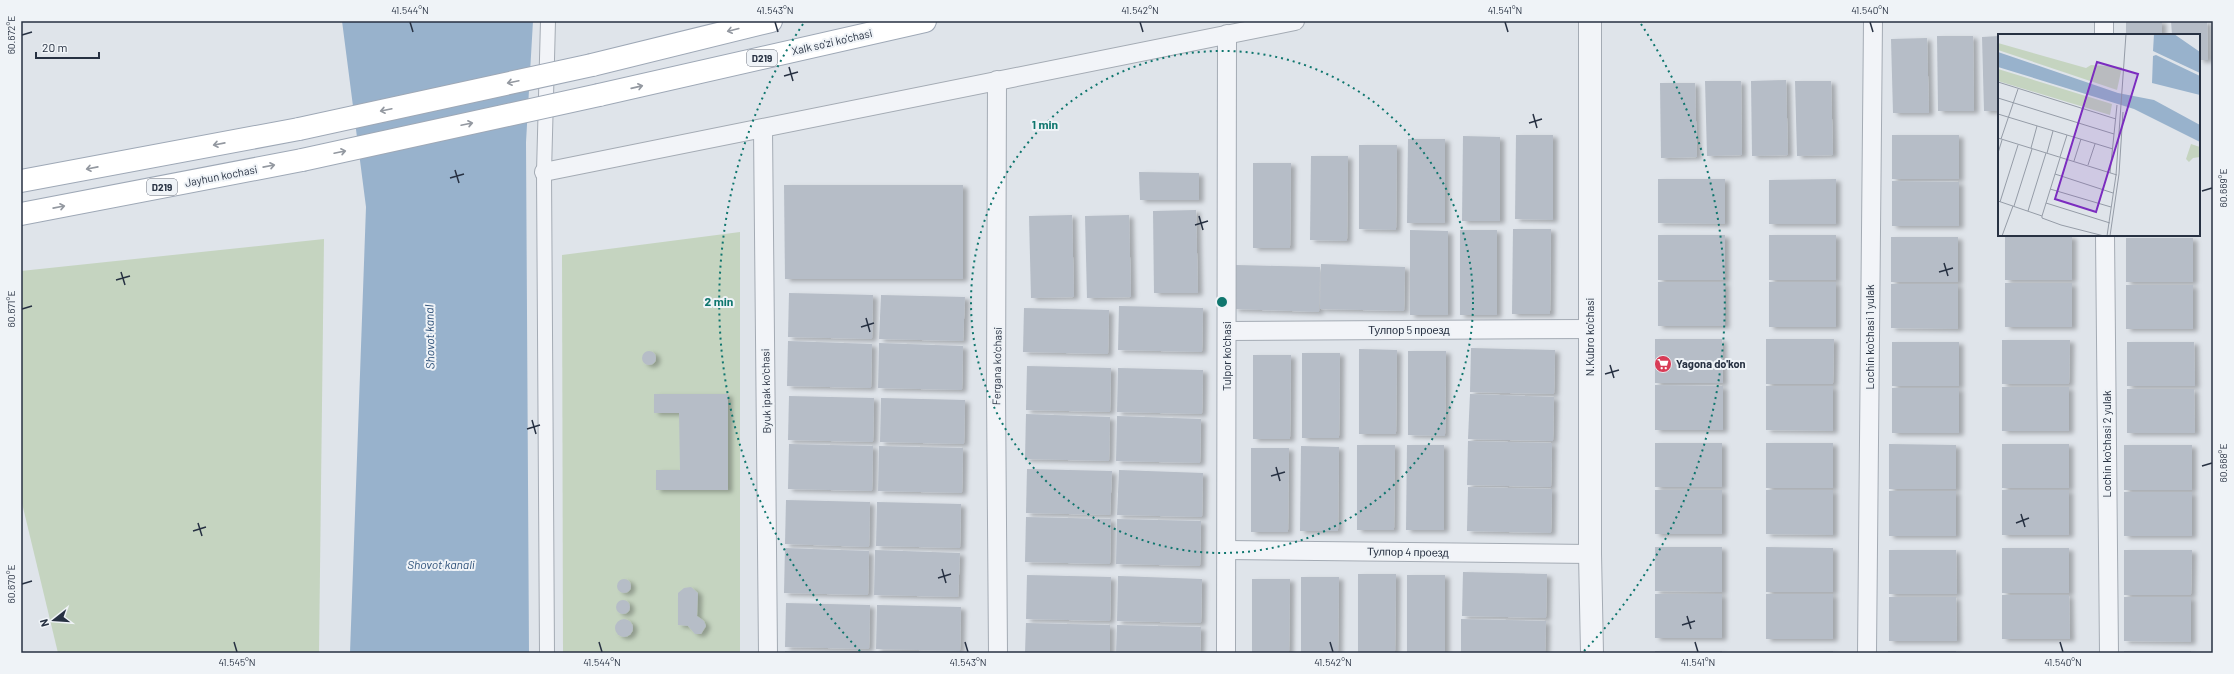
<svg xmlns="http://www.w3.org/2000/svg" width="2234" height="674" font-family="Barlow,sans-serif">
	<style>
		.green { fill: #c5d4c0 }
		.water { fill: #98b2cc }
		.building { fill: #b6bdc7; filter: url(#shadow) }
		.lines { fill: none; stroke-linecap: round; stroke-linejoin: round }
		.pedestrian-casing { stroke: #a4abb4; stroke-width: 16 }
		.minor-casing { stroke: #a4abb4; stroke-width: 20 }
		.tertiary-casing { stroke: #a4abb4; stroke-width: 24 }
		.primary-casing { stroke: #9ea8b6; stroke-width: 24 }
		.pedestrian { stroke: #f2f4f8; stroke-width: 14 }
		.minor { stroke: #f2f4f8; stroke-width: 18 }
		.tertiary { stroke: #f2f4f8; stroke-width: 22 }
		.primary { stroke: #fff; stroke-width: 22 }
		.primary-bridge-casing { stroke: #9ea8b6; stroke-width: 24; stroke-linecap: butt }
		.primary-bridge { stroke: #fff; stroke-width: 22 }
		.oneway { stroke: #9398a0 }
		.ticks { fill: none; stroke: #273142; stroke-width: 1.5 }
		.ring { fill: none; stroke: #0f766e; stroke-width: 2; stroke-dasharray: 2 4 }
		.labels { text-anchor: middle; stroke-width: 4; stroke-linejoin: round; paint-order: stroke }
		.shield { fill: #eff3f7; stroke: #636b78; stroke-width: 1 }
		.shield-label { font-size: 10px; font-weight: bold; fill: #273142 }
		.street-label { font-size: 11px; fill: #273142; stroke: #eff3f7 }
		.poi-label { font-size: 11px; font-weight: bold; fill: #273142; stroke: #eff3f7; text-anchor: start }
		.water-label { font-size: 12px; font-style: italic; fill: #2e5179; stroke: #eff3f7 }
		.inset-road { fill: none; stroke: #959ca7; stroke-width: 1 }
		.view { fill: #7b2cbf; fill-opacity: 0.15; stroke: #7b2cbf; stroke-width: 2 }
		.inset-edge { fill: none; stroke: #273142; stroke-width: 2 }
		.centre { fill: #0f766e; stroke: #eff3f7; stroke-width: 2 }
		.ring-label { font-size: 12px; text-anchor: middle; font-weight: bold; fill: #0f766e; stroke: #eff3f7; stroke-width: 4; stroke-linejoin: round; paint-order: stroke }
		.neatline { fill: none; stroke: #273142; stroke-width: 1.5 }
		.ticks-label { font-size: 10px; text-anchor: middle; fill: #273142 }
	</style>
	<defs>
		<filter id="shadow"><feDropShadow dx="4.5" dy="2.5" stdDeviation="2" flood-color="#0004"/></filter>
	</defs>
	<rect width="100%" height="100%" fill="#dfe4ea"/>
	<g class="green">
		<polygon points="740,232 740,653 563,653 562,255"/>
		<polygon points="324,239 319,653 58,653 21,499 21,271"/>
	</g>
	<polygon class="water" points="342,21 533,21 526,142 529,653 350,653 366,207"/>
	<g class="building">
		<rect x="2126" y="21" width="36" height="14"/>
		<polygon points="2171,21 2207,21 2208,60 2199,60 2199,35 2172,35"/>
		<polygon points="1937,36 1973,36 1974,111 1938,111"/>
		<polygon points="1999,36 1999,111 1984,111 1982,37"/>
		<polygon points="1927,38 1929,113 1893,113 1891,39"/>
		<polygon points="1786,80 1788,155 1752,156 1751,81"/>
		<polygon points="1705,81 1741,81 1742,155 1707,156"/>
		<polygon points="1795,81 1831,81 1833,155 1797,156"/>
		<polygon points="1660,83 1695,83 1697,157 1661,158"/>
		<polygon points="1516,135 1553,135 1553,220 1515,219"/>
		<rect x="1892" y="135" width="67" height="44"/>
		<polygon points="1463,136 1500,137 1500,221 1462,221"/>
		<polygon points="1408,139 1445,139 1445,223 1407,223"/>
		<polygon points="1359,145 1397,145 1396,230 1359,229"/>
		<polygon points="1311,156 1348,156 1347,241 1310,240"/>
		<polygon points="1253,163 1291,163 1290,248 1253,248"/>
		<polygon points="1139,172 1199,173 1199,200 1140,200"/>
		<polygon points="1658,179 1725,179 1725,224 1658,223"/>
		<polygon points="1836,179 1836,224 1769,224 1769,180"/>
		<polygon points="1892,181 1959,182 1959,226 1892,226"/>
		<polygon points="784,185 963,185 963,279 785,279"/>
		<polygon points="1196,210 1198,293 1154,293 1153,211"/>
		<polygon points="1072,215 1074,297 1031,298 1029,216"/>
		<polygon points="1129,215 1131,297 1087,298 1085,216"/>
		<polygon points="1513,229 1551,229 1550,314 1512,314"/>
		<polygon points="1410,230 1448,231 1448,315 1410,315"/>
		<rect x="1460" y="230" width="37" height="85"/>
		<rect x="1658" y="235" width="67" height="45"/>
		<rect x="1769" y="235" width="67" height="45"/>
		<rect x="2005" y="236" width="67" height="44"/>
		<rect x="1891" y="237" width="67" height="45"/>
		<rect x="2126" y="238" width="67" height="44"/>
		<polygon points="1321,264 1405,267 1404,311 1320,309"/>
		<polygon points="1236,265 1320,267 1319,312 1234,309"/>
		<rect x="1658" y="282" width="67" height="44"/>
		<rect x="1769" y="282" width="67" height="45"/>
		<rect x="2005" y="283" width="67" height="44"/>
		<polygon points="1891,284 1958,284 1958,329 1891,328"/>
		<rect x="2126" y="285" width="67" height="44"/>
		<polygon points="789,293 873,295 872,339 788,337"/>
		<polygon points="881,295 965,297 963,341 879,339"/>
		<polygon points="1119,306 1203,308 1202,352 1118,350"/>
		<polygon points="1024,308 1109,310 1108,354 1023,352"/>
		<polygon points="1655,339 1722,339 1723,383 1655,383"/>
		<polygon points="1766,339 1834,339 1833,384 1766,384"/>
		<polygon points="2002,340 2070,340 2069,384 2002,384"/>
		<polygon points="788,341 872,344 871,388 787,386"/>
		<rect x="1892" y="342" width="67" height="44"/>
		<polygon points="2127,342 2194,342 2195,386 2127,386"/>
		<polygon points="879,343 963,346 962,390 878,388"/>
		<polygon points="1471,348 1555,350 1554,394 1470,392"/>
		<polygon points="1359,349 1397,350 1396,434 1359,434"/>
		<polygon points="1408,351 1446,351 1445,436 1408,435"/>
		<circle cx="649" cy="358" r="7"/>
		<polygon points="1302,353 1340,353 1339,438 1302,438"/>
		<polygon points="1253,355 1291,355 1290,439 1253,439"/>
		<polygon points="1027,366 1111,368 1110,412 1026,410"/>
		<polygon points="1118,368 1203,370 1202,414 1117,412"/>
		<polygon points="1655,385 1723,386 1723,430 1655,430"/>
		<polygon points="1766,386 1833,386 1833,431 1766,430"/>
		<rect x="2002" y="387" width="67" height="44"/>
		<rect x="1892" y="388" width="67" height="45"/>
		<polygon points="2127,389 2194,389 2195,433 2127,433"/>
		<polygon points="654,394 728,394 728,490 656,490 656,470 680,470 679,413 654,413"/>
		<polygon points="1470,394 1554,397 1553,441 1468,439"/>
		<polygon points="789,396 874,398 873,442 788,440"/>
		<polygon points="881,398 965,400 964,444 880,442"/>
		<polygon points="1026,414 1110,417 1109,461 1025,459"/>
		<polygon points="1117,416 1201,419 1200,463 1116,461"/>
		<polygon points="1468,441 1552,443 1551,487 1467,485"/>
		<rect x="1655" y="443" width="67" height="44"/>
		<rect x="1766" y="443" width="67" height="45"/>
		<polygon points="789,444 873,446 872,491 788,489"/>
		<polygon points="1889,444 1956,445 1956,489 1889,489"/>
		<rect x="2002" y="444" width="67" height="44"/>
		<polygon points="1357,445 1395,445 1394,530 1357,530"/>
		<polygon points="1407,445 1444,445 1444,530 1406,530"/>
		<rect x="2124" y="445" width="68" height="45"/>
		<polygon points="879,446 963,448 962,493 878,491"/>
		<polygon points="1301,446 1339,447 1338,531 1300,531"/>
		<polygon points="1251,448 1289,448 1288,532 1251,532"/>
		<polygon points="1027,469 1112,471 1110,515 1026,513"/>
		<polygon points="1119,470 1203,473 1202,517 1117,515"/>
		<polygon points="1468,487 1552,489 1551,533 1467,531"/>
		<rect x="1655" y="490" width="67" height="44"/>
		<polygon points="1766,490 1833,490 1833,535 1766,534"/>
		<rect x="2002" y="490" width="67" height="45"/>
		<rect x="1889" y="491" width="67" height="45"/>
		<rect x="2124" y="492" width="68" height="44"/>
		<polygon points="786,500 870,502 869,547 785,544"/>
		<polygon points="877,502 961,504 960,548 876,546"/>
		<polygon points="1026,517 1111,519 1110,564 1025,562"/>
		<polygon points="1117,519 1201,521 1200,566 1116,564"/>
		<polygon points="1655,547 1722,547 1722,592 1655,591"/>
		<polygon points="1766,547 1833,548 1833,592 1766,592"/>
		<polygon points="785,548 869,551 868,595 784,593"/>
		<rect x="2002" y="548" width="67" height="45"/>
		<polygon points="875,550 960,553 958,597 874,595"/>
		<polygon points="1889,550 1956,550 1957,594 1889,594"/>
		<polygon points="2124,550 2192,550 2191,595 2124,595"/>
		<polygon points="1463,572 1547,574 1546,618 1462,616"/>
		<polygon points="1358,574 1396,574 1395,653 1358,653"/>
		<polygon points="1027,575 1111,577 1110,621 1026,619"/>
		<rect x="1407" y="575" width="38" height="78"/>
		<polygon points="1118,576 1202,579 1201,623 1117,621"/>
		<polygon points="1301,577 1339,577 1338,653 1301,653"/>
		<circle cx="624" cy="586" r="7"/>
		<polygon points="1252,579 1290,579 1289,653 1252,653"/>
		<polygon points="691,587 698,593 697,616 704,621 706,626 701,634 695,634 688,626 678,625 678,593 684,588"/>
		<rect x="1655" y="594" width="67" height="44"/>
		<rect x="1766" y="594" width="67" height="45"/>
		<polygon points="2002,595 2069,595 2070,639 2002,639"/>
		<polygon points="1889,597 1956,597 1957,641 1889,641"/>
		<polygon points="2124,597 2191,597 2191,642 2124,641"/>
		<circle cx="623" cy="607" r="7"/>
		<polygon points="786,603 870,605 869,649 785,647"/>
		<polygon points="877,605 961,607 960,651 876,649"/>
		<polygon points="1461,619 1546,621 1545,653 1461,653"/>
		<circle cx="624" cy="628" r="9"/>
		<polygon points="1026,623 1110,625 1110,653 1025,653"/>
		<polygon points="1117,625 1201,627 1200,653 1116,653"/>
		<polygon points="785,651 805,652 805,653 785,653"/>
		<rect x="1655" y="651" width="67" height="2"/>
		<polygon points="1833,651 1833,653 1765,653 1765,652"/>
		<rect x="1888" y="651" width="68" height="2"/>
		<rect x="2124" y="651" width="67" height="2"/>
	</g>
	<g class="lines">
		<g class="pedestrian-casing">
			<polyline id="pedestrian" points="547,653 544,172 548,21"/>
		</g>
		<g class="minor-casing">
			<g id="minor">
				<polyline points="2104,21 2104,35"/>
				<polyline points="997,80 996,393 998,653"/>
				<polyline points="763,129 768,653"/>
				<polyline points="544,172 1295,21"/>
				<polyline points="2105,235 2109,653"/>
				<polyline points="1227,331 1590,329"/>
				<polyline points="1227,550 1590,554"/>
				<polyline points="1226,653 1227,34"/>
				<polyline points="1867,653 1873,21"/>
			</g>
		</g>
		<g class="tertiary-casing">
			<polyline id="tertiary" points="1590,21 1590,554 1592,653"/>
		</g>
		<g class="primary-casing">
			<g id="primary">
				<polyline points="592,65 771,21"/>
				<polyline points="599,95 925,21"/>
				<polyline points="21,181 299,129"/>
				<polyline points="21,214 302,160"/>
			</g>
		</g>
		<use href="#pedestrian" class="pedestrian"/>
		<use href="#minor" class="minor"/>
		<use href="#tertiary" class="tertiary"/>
		<use href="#primary" class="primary"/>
		<g class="primary-bridge-casing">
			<g id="primary-bridge">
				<polyline points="299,129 592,65"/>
				<polyline points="302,160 599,95"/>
			</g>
		</g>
		<use href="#primary-bridge" class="primary-bridge"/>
	</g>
	<defs><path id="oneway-shaft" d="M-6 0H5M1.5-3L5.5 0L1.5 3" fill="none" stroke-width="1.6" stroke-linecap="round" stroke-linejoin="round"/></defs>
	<g class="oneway">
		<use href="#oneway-shaft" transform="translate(733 30) rotate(166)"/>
		<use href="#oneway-shaft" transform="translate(513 82) rotate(168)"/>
		<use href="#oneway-shaft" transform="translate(637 87) rotate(-13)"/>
		<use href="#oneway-shaft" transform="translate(386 110) rotate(168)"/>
		<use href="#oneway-shaft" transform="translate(467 124) rotate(-12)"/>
		<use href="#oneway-shaft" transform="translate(219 144) rotate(169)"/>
		<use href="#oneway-shaft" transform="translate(340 152) rotate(-12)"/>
		<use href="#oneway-shaft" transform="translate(269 166) rotate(-11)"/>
		<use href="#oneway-shaft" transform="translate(92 168) rotate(169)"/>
		<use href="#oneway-shaft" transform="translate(59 207) rotate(-11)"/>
	</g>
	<path class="ticks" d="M410,22L413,32M775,22L778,32M1140,22L1143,32M1505,22L1508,32M1870,22L1873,32M22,35L32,32M789,67L793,81M784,76L798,72M1533,114L1537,128M1529,123L1542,119M455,170L459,183M450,178L464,174M2202,191L2212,188M1199,216L1203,230M1195,225L1208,221M1944,263L1948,276M121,272L125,285M1939,272L1953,268M116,280L130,276M22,309L32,306M866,318L870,332M861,327L874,323M1610,365L1614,378M1605,374L1619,370M532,420L536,434M527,429L540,425M2202,466L2212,463M1276,467L1280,481M1271,476L1285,472M2021,514L2025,527M198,523L202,536M2016,523L2029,518M193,531L206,527M942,569L946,583M938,578L951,574M22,584L32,581M1687,616L1691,629M1682,625L1695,621M234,642L237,652M599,642L602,652M965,642L968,652M1330,642L1333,652M1695,642L1698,652M2060,642L2063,652"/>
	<g class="ring">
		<circle cx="1222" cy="302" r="251"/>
		<path d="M860 651A503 503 0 0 1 803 24M1641 24A503 503 0 0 1 1584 651"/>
	</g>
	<defs>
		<g id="supermarket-disc" transform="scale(0.9)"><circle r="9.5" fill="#d83b56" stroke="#eff3f7"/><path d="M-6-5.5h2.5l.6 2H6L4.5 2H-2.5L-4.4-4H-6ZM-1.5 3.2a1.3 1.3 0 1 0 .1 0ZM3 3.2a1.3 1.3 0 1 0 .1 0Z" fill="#fff"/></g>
	</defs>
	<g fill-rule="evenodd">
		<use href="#supermarket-disc" x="1663" y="364"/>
	</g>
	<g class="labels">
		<g class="shield">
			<rect x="747" y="50" width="30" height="16" rx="3"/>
			<rect x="147" y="179" width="30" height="16" rx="3"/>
		</g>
		<g class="shield-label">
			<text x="762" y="62">D219</text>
			<text x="162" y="191">D219</text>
		</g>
		<g class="street-label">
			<text transform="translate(832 42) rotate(-13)" y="4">Xalk so'zi ko'chasi</text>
			<text transform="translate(221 176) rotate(-11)" y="4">Jayhun kochasi</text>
			<text x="1409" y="334">Тулпор 5 проезд</text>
			<text transform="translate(1590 337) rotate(-90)" y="4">N.Kubro ko'chasi</text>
			<text transform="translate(1870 337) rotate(-90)" y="4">Lochin ko'chasi 1 yulak</text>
			<text transform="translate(1227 356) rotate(-90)" y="4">Tulpor ko'chasi</text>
			<text transform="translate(997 366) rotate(-89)" y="4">Fergana ko'chasi</text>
			<text transform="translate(766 391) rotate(-91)" y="4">Byuk ipak ko'chasi</text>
			<text transform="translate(2107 444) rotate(-90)" y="4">Lochin ko'chasi 2 yulak</text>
			<text transform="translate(1408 552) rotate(1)" y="4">Тулпор 4 проезд</text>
		</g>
		<g class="poi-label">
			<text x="1676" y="368">Yagona do'kon</text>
		</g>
		<g class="water-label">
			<text transform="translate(430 337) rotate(-91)" y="4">Shovot kanal</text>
			<text x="441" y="569">Shovot kanali</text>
		</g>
	</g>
	<g transform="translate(1998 34)">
		<rect width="202" height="202" fill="#dfe4ea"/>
		<path d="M0,9L88,34L93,31L124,33L119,56L0,16ZM0,35L114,70L112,81L0,47ZM193,110L202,113V123L195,124L191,128L188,125Z" fill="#c5d4c0"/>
		<path d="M156,0H176L202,18V39L155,17ZM0,18L120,59L156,66L202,91V108L136,75L0,33ZM158,21L202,42V61L154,49L155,22Z" fill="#98b2cc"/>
		<path class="inset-road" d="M0,48L118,85M0,64L116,100M0,80L115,115M0,104L119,141M3,105L20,55M33,114L39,92M0,119L4,106M49,119L55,97M62,123L69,101M76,127L83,105M90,131L97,110M112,139L119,71M57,140L115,159M52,155L113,173M0,167L44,182V184L63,191L106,202M2,168L20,111M48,169L112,189M16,172L34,115M30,177L48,119M44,182L62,124M4,202L15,172M109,202L118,141L128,0M112,202L121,140L125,78"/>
		<path class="view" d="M99,28L140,40L98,178L57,165Z"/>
		<rect width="202" height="202" class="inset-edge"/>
	</g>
	<circle cx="1222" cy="302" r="6" class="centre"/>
	<g class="ring-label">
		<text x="1045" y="129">1 min</text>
		<text x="719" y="306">2 min</text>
	</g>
	<rect width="2234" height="674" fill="none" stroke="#eff3f7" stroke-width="44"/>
	<g transform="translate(54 620) rotate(253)" stroke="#eff3f7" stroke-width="3" paint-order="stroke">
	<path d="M0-3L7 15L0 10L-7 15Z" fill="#273142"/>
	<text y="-6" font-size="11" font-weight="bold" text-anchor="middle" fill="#273142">N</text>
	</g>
	<path d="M36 52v6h63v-6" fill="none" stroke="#273142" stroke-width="2"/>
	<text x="42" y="52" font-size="12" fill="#273142" stroke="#eff3f7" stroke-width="3" paint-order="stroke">20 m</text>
	<rect x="22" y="22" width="2190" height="630" class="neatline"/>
	<g class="ticks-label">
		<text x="410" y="14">41.544°N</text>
		<text x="775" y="14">41.543°N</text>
		<text x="1140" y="14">41.542°N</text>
		<text x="1505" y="14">41.541°N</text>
		<text x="1870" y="14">41.540°N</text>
		<text transform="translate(11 35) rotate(-90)" y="4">60.672°E</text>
		<text transform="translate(2223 188) rotate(-90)" y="4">60.669°E</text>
		<text transform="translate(11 309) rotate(-90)" y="4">60.671°E</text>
		<text transform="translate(2223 463) rotate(-90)" y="4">60.668°E</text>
		<text transform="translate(11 584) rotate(-90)" y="4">60.670°E</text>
		<text x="237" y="666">41.545°N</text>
		<text x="602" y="666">41.544°N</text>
		<text x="968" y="666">41.543°N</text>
		<text x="1333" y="666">41.542°N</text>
		<text x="1698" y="666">41.541°N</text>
		<text x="2063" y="666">41.540°N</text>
	</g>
</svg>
